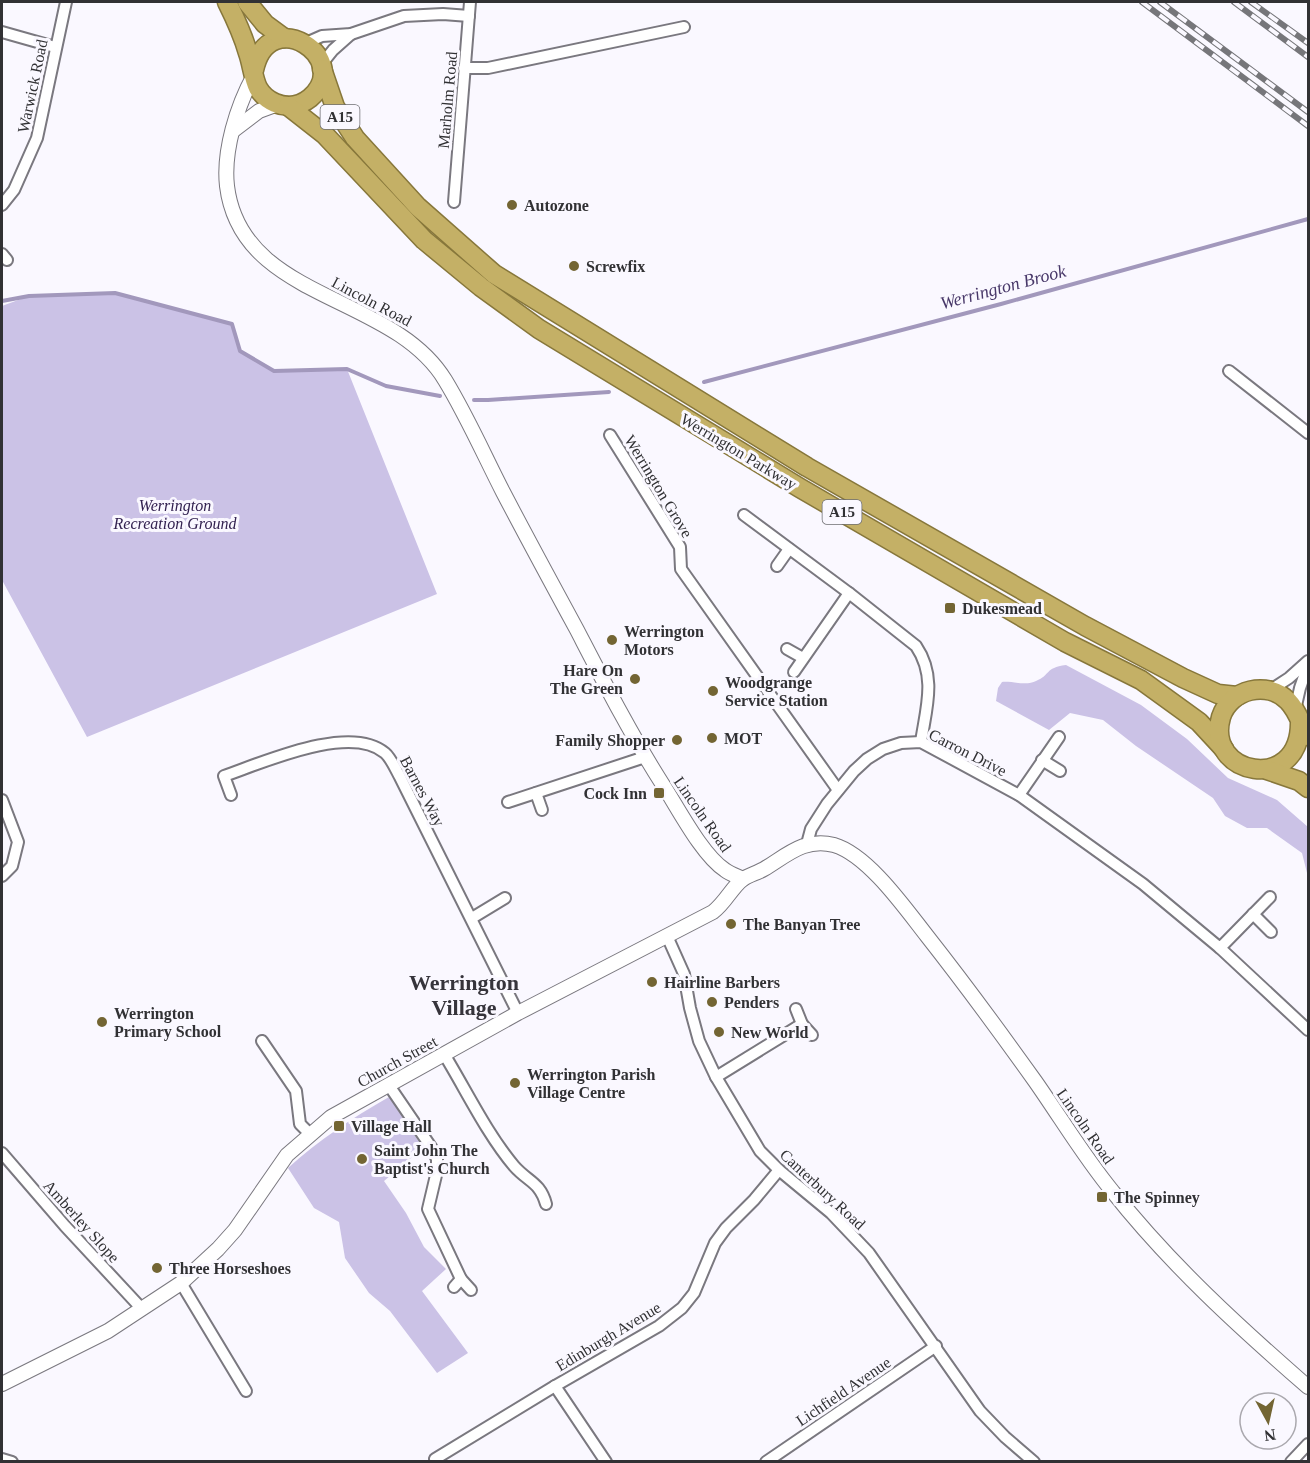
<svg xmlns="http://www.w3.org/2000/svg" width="1310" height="1463" font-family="'Times New Roman',serif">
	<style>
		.green { fill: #cbc2e6 }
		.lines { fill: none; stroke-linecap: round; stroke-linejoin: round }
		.stream { stroke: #a298bc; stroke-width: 4 }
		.minor-casing { stroke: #7a787f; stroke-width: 14 }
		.tertiary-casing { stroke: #7a787f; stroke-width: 16 }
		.trunk-casing { stroke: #87773b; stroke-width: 21 }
		.minor { stroke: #fff; stroke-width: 10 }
		.tertiary { stroke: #fff; stroke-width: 14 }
		.trunk { stroke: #c4b066; stroke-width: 18 }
		.rail-casing { stroke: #76767a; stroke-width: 6 }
		.rail { stroke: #faf8ff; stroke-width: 4; stroke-dasharray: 11; stroke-linecap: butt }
		.poi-dot { fill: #736533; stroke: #faf8ff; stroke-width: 2 }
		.labels { text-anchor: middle; stroke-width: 6; stroke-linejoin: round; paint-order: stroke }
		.shield { fill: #faf8ff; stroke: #6d6d71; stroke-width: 1.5 }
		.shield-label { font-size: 15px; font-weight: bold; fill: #313134 }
		.street-label { font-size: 16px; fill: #313134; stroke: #faf8ff }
		.poi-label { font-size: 16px; font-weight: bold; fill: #313134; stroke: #faf8ff; text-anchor: start }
		.park-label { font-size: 16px; font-style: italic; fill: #322150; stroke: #faf8ff }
		.water-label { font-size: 18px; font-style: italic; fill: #483869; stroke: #faf8ff }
		.district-label { font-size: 22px; font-weight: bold; fill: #36343b; stroke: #faf8ff }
	</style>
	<rect width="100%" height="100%" fill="#faf8ff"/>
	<g class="green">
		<polygon points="115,293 232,324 240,351 274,371 347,369 437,594 87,737 2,580 2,306 29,296"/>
		<path d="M1066,665L1141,705L1187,739L1228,778L1277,800L1308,827V877L1302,853L1267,828H1247L1225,816L1213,798L1136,746L1103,720L1070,713L1049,730L996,701L998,688L1002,682C1012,681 1027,686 1036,681C1051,675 1044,668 1066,665Z"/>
		<path d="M389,1097L423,1148L384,1181L406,1213L424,1247L446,1269L422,1291L468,1353L437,1373L390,1311L369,1293L345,1258L339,1222L314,1208L288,1168C319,1140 352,1118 389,1097Z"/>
	</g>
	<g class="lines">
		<g class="stream">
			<polyline points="2,301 29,296 115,293 232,324 240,351 274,371 347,369 386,386 440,396"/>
			<polyline points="704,382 1001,304 1308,219"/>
			<polyline points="474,400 488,400 609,392"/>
		</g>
		<g class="minor-casing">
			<g id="minor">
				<polyline points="2,32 55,47"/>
				<polyline points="306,43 322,36 351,34 404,16 443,14 469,16"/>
				<polyline points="321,65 333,50 351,34"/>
				<polyline points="464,68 488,68 684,27"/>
				<polyline points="454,202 470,2"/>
				<polyline points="2,205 14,190 37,138 66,2"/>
				<polyline points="2,254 7,260"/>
				<polyline points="1229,371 1308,433"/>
				<polyline points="610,435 680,547 681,569 838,790"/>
				<path d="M744,515L849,593L916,646C937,677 926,708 921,742"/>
				<polyline points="777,566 789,549"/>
				<polyline points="787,649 803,658"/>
				<polyline points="794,672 849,593"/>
				<polyline points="1269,691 1289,678 1308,661"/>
				<polyline points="1295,710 1300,688 1308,665"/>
				<polyline points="1042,760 1060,771"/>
				<polyline points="536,793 542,810"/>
				<path d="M231,795L224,776C262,763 350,723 385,753C391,758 396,770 400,777L518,1013"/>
				<polyline points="1019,795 1059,737"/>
				<polyline points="2,800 18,842 12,866 2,876"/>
				<polyline points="508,802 645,757"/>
				<polyline points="807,844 811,829 827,804 854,771 867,759 883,749 901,743 921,742 1019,795 1143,884 1220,948 1270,897"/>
				<polyline points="1253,914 1271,932"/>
				<polyline points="472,918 505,898"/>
				<polyline points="667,936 684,974 690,1008 699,1041 716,1077 760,1151 779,1170 831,1213 869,1253 980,1411 1005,1437 1034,1462"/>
				<polyline points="1220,948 1308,1030"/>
				<polyline points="796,1009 802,1024 812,1035"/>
				<polyline points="262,1041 296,1091 300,1124 310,1134"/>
				<path d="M444,1054C466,1090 487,1134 514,1166C528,1182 540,1182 546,1204"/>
				<polyline points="716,1077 802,1024"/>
				<polyline points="388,1084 431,1147 437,1159 437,1171 428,1209 461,1279 454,1287"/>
				<polyline points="2,1153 65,1226 142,1309"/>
				<polyline points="461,1279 471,1290"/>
				<polyline points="181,1283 246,1391"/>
				<polyline points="555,1386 606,1462"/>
				<polyline points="2,1459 12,1462"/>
				<polyline points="435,1459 555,1386 659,1326 682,1308 694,1293 715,1243 726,1228 754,1200 779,1170"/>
				<polyline points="766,1462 936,1346"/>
				<polyline points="1291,1462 1308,1444"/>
			</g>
		</g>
		<g class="tertiary-casing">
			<g id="tertiary">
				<path d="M254,75C237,106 223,151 227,186C241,301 392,293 445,380C467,416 484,455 503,492C527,538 552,584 577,630C604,682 631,735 663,785C678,808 702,855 725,870C730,874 737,876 743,879"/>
				<polyline points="234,130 259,111 278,104"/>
				<path d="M2,1384L108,1331L181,1283L218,1249L235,1230L287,1155L331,1117L518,1013L713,912C726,902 732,887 743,879C749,875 757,873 764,869C786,856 805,837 834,845C868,855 905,908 927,936C964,983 1000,1032 1035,1081C1061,1118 1084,1157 1113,1192C1170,1264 1239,1327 1308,1387"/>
			</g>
		</g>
		<g class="trunk-casing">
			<g id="trunk">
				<path d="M227,2C235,18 243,35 248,53C252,64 253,78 258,88C262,95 268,100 275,103C287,108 300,106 310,98C355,59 269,2 254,70"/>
				<polyline points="247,2 265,24 284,38"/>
				<polyline points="322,69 335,107 355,138 418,207 494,274 807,467 1085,626 1183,678 1218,694 1237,696"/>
				<polyline points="288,106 325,135 424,240 481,287 539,329 800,488 1065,642 1141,680 1199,722 1224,749"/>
				<path d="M1300,723C1300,794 1204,776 1221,717C1230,689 1268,680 1288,701C1298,711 1301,725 1308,736"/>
				<polyline points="1267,770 1299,781 1308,788"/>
			</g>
		</g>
		<use href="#minor" class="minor"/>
		<use href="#tertiary" class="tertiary"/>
		<use href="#trunk" class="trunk"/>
		<g class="rail-casing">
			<g id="rail">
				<polyline points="1142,2 1308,126"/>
				<polyline points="1160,2 1308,112"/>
				<polyline points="1234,2 1308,57"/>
				<polyline points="1251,2 1308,43"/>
			</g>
		</g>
		<use href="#rail" class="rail"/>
	</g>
	<g class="poi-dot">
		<circle cx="512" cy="205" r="6"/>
		<circle cx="574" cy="266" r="6"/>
		<rect x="944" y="602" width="12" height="12" rx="3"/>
		<circle cx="612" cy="640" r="6"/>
		<circle cx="635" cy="679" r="6"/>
		<circle cx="713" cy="691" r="6"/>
		<circle cx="712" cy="738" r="6"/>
		<circle cx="677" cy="740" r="6"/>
		<rect x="653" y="787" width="12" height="12" rx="3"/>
		<circle cx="731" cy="924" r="6"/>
		<circle cx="652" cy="982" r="6"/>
		<circle cx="712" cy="1002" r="6"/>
		<circle cx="102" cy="1022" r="6"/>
		<circle cx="719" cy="1032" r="6"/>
		<circle cx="515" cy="1083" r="6"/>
		<rect x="333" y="1120" width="12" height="12" rx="3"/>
		<circle cx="362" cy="1159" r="6"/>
		<rect x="1096" y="1191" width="12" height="12" rx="3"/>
		<circle cx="157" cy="1268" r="6"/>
	</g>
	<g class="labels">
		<g class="shield">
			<rect x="320.5" y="105" width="39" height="24" rx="4.5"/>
			<rect x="822.5" y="500" width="39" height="24" rx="4.5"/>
		</g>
		<g class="shield-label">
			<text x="340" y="122">A15</text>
			<text x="842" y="517">A15</text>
		</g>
		<g class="street-label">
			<text transform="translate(32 86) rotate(-78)" y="6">Warwick Road</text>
			<text transform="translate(447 100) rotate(-85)" y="6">Marholm Road</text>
			<text transform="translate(372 301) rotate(28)" y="6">Lincoln Road</text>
			<text transform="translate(739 451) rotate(31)" y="6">Werrington Parkway</text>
			<text transform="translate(659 486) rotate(59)" y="6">Werrington Grove</text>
			<text transform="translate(968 752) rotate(27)" y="6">Carron Drive</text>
			<text transform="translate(423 791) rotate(62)" y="6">Barnes Way</text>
			<text transform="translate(703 814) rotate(55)" y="6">Lincoln Road</text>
			<text transform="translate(397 1061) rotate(-29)" y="6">Church Street</text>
			<text transform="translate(1086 1126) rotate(55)" y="6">Lincoln Road</text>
			<text transform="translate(823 1189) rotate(43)" y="6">Canterbury Road</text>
			<text transform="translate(82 1221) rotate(48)" y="6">Amberley Slope</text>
			<text transform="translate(608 1336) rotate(-31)" y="6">Edinburgh Avenue</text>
			<text transform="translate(843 1391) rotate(-34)" y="6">Lichfield Avenue</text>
		</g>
		<g class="poi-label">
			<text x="524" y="211">Autozone</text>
			<text x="586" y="272">Screwfix</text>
			<text x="962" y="614">Dukesmead</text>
			<text x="624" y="637">Werrington<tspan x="624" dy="18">Motors</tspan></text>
			<text x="623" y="676" text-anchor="end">Hare On<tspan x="623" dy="18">The Green</tspan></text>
			<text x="725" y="688">Woodgrange<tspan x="725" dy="18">Service Station</tspan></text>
			<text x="724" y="744">MOT</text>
			<text x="665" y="746" text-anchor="end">Family Shopper</text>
			<text x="647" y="799" text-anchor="end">Cock Inn</text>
			<text x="743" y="930">The Banyan Tree</text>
			<text x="664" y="988">Hairline Barbers</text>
			<text x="724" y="1008">Penders</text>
			<text x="114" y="1019">Werrington<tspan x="114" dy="18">Primary School</tspan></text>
			<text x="731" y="1038">New World</text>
			<text x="527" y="1080">Werrington Parish<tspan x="527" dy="18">Village Centre</tspan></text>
			<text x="351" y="1132">Village Hall</text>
			<text x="374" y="1156">Saint John The<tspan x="374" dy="18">Baptist's Church</tspan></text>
			<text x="1114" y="1203">The Spinney</text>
			<text x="169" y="1274">Three Horseshoes</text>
		</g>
		<g class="park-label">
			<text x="175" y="511">Werrington<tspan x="175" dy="18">Recreation Ground</tspan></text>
		</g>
		<g class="water-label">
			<text transform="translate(1003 287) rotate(-15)" y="6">Werrington Brook</text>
		</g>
		<g class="district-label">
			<text x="464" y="990">Werrington<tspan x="464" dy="25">Village</tspan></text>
		</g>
	</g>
	<rect width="1310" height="1463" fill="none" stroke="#313134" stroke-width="6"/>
	<g transform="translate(1268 1421) rotate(172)"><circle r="28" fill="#faf8ff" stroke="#aaa8ae" stroke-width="1.5"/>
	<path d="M0-4.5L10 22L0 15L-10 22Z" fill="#736533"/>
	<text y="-9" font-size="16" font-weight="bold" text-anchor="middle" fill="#313134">N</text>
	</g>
</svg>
